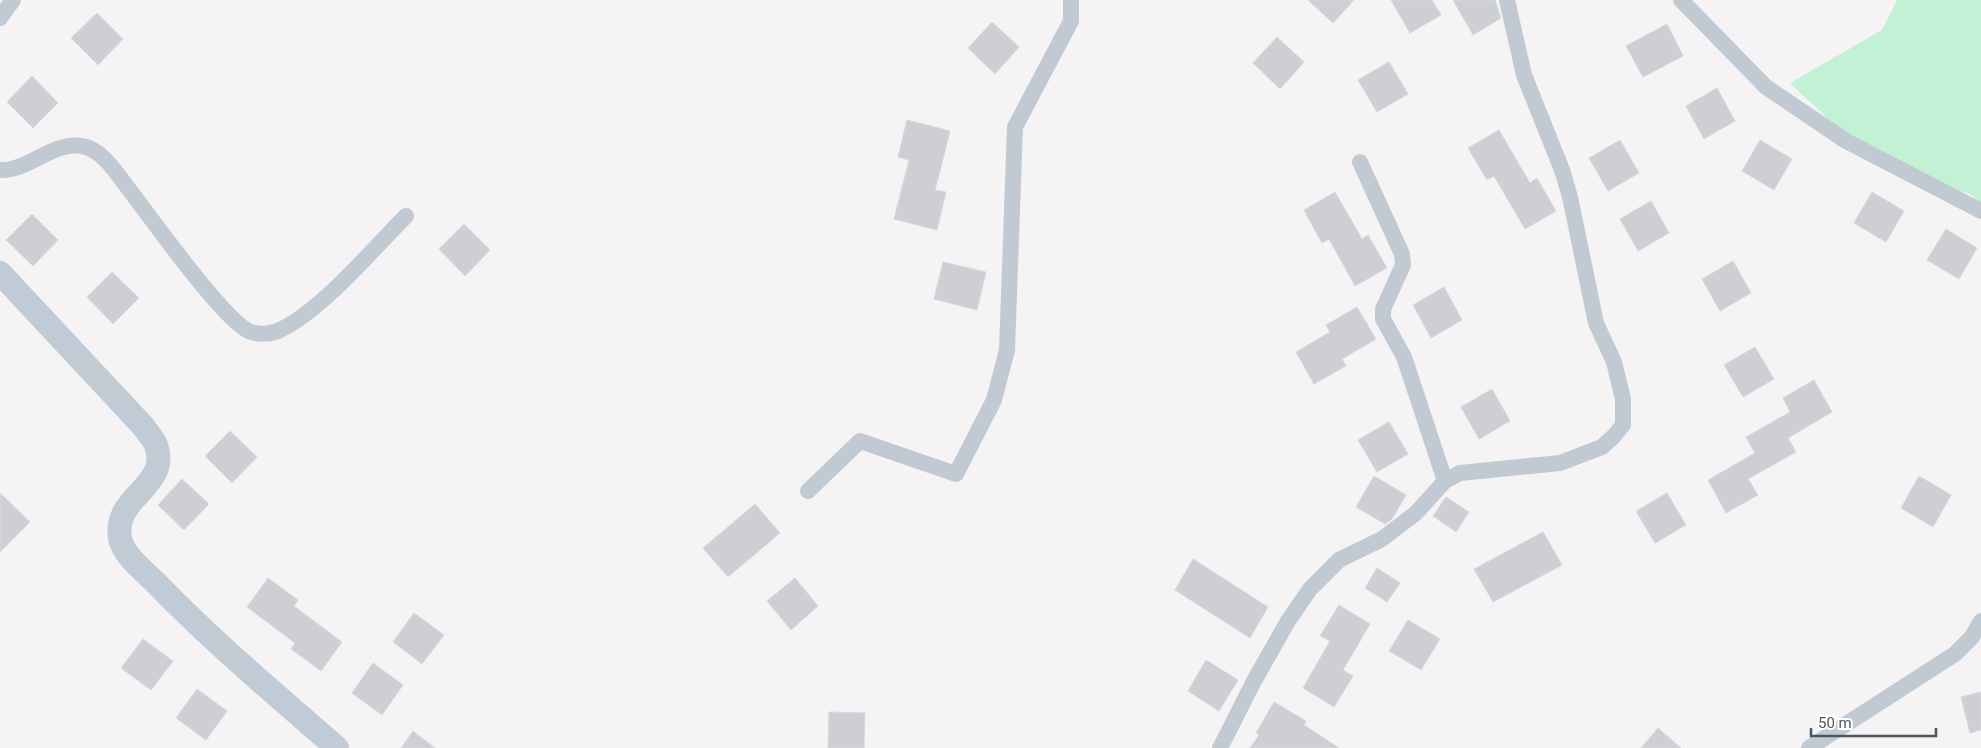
<svg xmlns="http://www.w3.org/2000/svg" width="1981" height="748" font-family="Roboto,sans-serif">
	<style>
		.green { fill: #c3f1d5 }
		.building { fill: #cdcfd5; stroke: #d7d9de }
		.lines { fill: none; stroke-linecap: round; stroke-linejoin: round }
		.street { stroke: #c1cad2; stroke-width: 16 }
		.secondary { stroke: #c1cbd6; stroke-width: 24 }
	</style>
	<rect width="100%" height="100%" fill="#f5f3f3"/>
	<polygon class="green" points="1897,0 1981,0 1981,203 1970,194 1912,177 1843,133 1790,83 1882,30"/>
	<g class="building">
		<polygon points="1308,0 1354,0 1333,23"/>
		<polygon points="1391,0 1432,0 1441,15 1410,33"/>
		<polygon points="1453,0 1495,0 1501,18 1473,35"/>
		<polygon points="97,13 123,39 98,65 71,38"/>
		<polygon points="992,22 1019,47 995,74 968,48"/>
		<polygon points="1667,24 1683,56 1643,77 1626,46"/>
		<polygon points="1277,37 1304,62 1280,89 1253,63"/>
		<polygon points="1389,62 1408,94 1377,112 1358,80"/>
		<polygon points="32,76 58,103 33,128 7,102"/>
		<polygon points="1717,88 1735,121 1704,139 1686,106"/>
		<polygon points="907,120 950,131 935,190 946,192 937,230 894,219 909,160 898,157"/>
		<polygon points="1499,130 1530,183 1537,178 1556,211 1525,229 1494,176 1487,180 1468,148"/>
		<polygon points="1620,140 1639,173 1608,191 1589,158"/>
		<polygon points="1760,140 1792,159 1774,190 1742,171"/>
		<polygon points="1335,192 1362,239 1368,235 1387,268 1355,286 1329,239 1322,243 1304,210"/>
		<polygon points="1872,192 1904,211 1886,242 1854,223"/>
		<polygon points="1651,201 1669,233 1638,251 1620,219"/>
		<polygon points="32,214 58,240 33,266 6,240"/>
		<polygon points="464,224 490,250 465,276 439,249"/>
		<polygon points="1946,229 1977,248 1959,279 1927,260"/>
		<polygon points="1733,261 1751,293 1720,311 1702,279"/>
		<polygon points="943,262 986,272 977,310 934,299"/>
		<polygon points="112,272 139,298 113,324 87,297"/>
		<polygon points="1444,287 1462,320 1431,338 1413,305"/>
		<polygon points="1357,307 1376,339 1342,359 1346,366 1314,384 1296,352 1330,332 1326,325"/>
		<polygon points="1755,347 1774,379 1743,397 1724,365"/>
		<polygon points="1814,380 1832,412 1788,438 1796,452 1748,479 1758,495 1726,513 1708,480 1755,453 1746,437 1790,412 1783,398"/>
		<polygon points="1492,389 1510,421 1479,439 1461,407"/>
		<polygon points="1389,422 1408,454 1377,472 1358,440"/>
		<polygon points="230,431 257,457 232,483 205,456"/>
		<polygon points="1374,476 1406,495 1392,519 1385,524 1356,507"/>
		<polygon points="1919,476 1951,495 1933,527 1901,508"/>
		<polygon points="182,479 209,504 184,530 158,505"/>
		<polygon points="0,493 30,522 0,552"/>
		<polygon points="1667,493 1686,525 1655,543 1636,511"/>
		<polygon points="1446,497 1469,512 1456,532 1433,516"/>
		<polygon points="755,504 780,533 728,577 703,548"/>
		<polygon points="1543,532 1562,565 1493,602 1474,569"/>
		<polygon points="1193,559 1268,607 1250,638 1175,590"/>
		<polygon points="1377,568 1400,583 1387,602 1365,588"/>
		<polygon points="268,578 298,600 294,606 342,642 321,671 291,649 295,643 247,607"/>
		<polygon points="795,578 818,606 791,630 767,601"/>
		<polygon points="1339,605 1370,624 1343,670 1353,676 1334,707 1303,688 1330,641 1320,636"/>
		<polygon points="414,613 444,635 422,664 393,642"/>
		<polygon points="1408,620 1440,639 1421,670 1389,651"/>
		<polygon points="143,639 173,661 151,690 121,668"/>
		<polygon points="1206,660 1238,680 1219,711 1188,691"/>
		<polygon points="373,663 403,685 382,715 352,693"/>
		<polygon points="197,689 227,711 206,740 176,718"/>
		<polygon points="1981,692 1981,730 1970,733 1961,697"/>
		<polygon points="1274,702 1306,721 1304,725 1339,748 1250,748 1259,735 1256,733"/>
		<polygon points="829,712 865,713 864,748 828,748"/>
		<polygon points="1658,728 1681,748 1641,748"/>
		<polygon points="413,731 435,748 401,748"/>
	</g>
	<g class="lines">
		<g class="street">
			<polyline points="1681,0 1766,87 1846,141 1981,211"/>
			<polyline points="0,18 13,0"/>
			<polyline points="1360,162 1402,254 1403,265 1383,309 1383,319 1404,357 1445,481"/>
			<path d="M0,170C29,171 53,141 82,146C103,149 119,177 131,192C151,218 226,324 251,332C260,335 272,334 280,330C321,311 373,249 406,216"/>
			<polyline points="808,491 860,441 956,474 994,400 1007,350 1015,127 1071,21 1071,0"/>
			<polyline points="1220,748 1254,681 1288,621 1310,589 1339,560 1382,539 1416,513 1445,481 1460,473 1560,463 1602,447 1613,437 1623,425 1623,399 1614,362 1596,323 1570,197 1562,170 1524,75 1507,0"/>
			<polyline points="1809,748 1955,654 1972,637 1981,621"/>
		</g>
		<path class="secondary" d="M0,273L143,426C147,432 153,438 156,445C171,487 113,495 120,538C123,555 143,570 155,582C212,641 275,694 337,748"/>
	</g>
	<path d="M1811 728v8h125v-8" fill="none" stroke="#4a5661" stroke-width="2.5"/>
	<text x="1818" y="728" font-size="15" fill="#4a5661" stroke="#ffffff" stroke-width="4" paint-order="stroke">50 m</text>
</svg>
